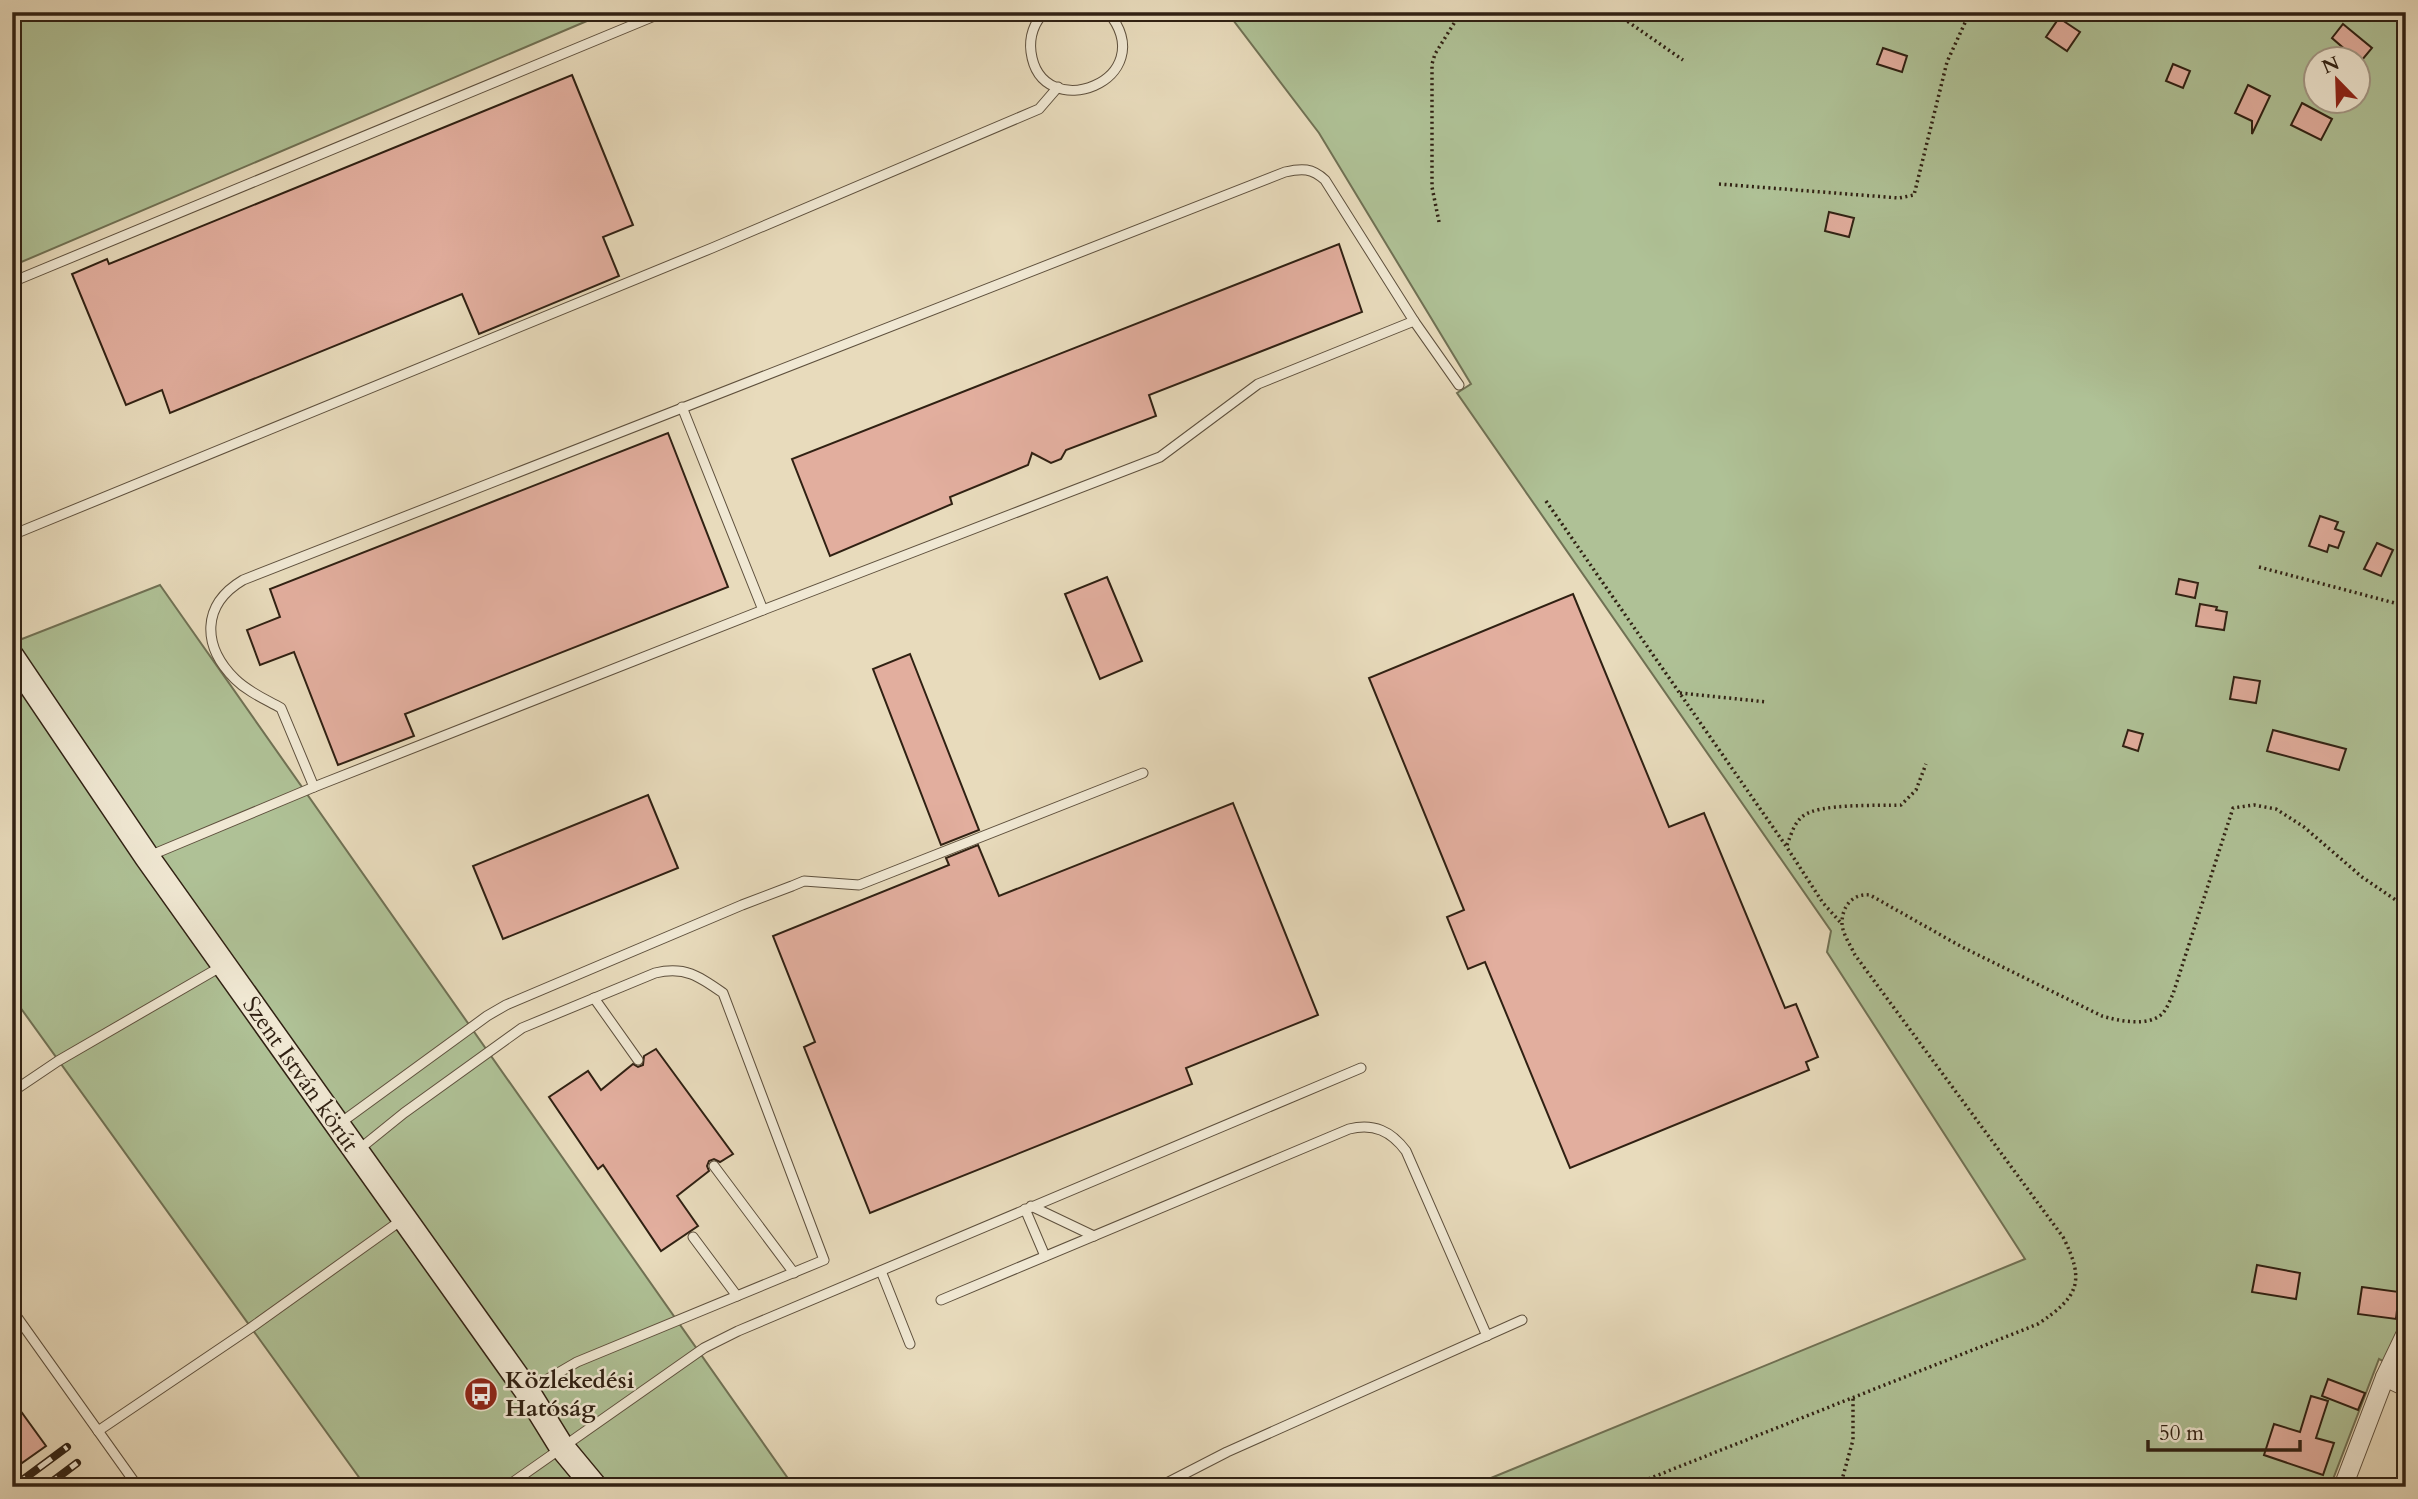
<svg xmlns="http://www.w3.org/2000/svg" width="2418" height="1499" font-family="Cardo,serif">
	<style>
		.green { fill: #afc196; stroke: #707154; stroke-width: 2; fill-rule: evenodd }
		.building { fill: #e2ae9e; stroke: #302113; stroke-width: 2 }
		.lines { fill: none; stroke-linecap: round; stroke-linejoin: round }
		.lane-casing { stroke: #5e503d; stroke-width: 11 }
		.street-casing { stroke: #5e503d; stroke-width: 20 }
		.secondary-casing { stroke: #302113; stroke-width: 27 }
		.path { stroke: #302113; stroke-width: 3.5; stroke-dasharray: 2 3.5; stroke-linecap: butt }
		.lane { stroke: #f0e8d3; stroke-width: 9 }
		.street { stroke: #f0e8d3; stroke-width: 18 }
		.secondary { stroke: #f0e8d3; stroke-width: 24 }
		.rail-casing { stroke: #302113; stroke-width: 8 }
		.rail { stroke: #f0e8d3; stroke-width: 5; stroke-dasharray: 16; stroke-linecap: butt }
		.labels { text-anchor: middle; stroke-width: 5; stroke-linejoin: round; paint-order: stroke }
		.street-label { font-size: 24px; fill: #302113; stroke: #f0e8d3 }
		.poi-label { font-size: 24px; font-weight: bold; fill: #302113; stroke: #f0e8d3; text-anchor: start }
	</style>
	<rect width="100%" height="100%" fill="#e8dbbc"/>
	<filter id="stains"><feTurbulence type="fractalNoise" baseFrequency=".00286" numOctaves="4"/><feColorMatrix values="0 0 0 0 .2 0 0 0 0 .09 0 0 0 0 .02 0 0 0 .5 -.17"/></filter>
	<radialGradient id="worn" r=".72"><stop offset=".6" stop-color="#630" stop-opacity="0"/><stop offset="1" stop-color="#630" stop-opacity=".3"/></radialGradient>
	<g class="green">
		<polygon points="12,12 608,12 12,266"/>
		<path d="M1227,12H2406V1374L2379,1359L2330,1487H1469L2025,1259L1827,952L1831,931L1457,393L1471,384L1319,133ZM2316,60H2358V102H2316Z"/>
		<polygon points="160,585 794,1487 366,1487 12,996 12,625 22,639"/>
	</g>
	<g class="building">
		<polygon points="2059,18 2080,32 2067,51 2046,37"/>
		<polygon points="2343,24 2372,48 2362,60 2342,60 2348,52 2332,38"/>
		<polygon points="1883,48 1907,56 1902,72 1877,64"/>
		<polygon points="2173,64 2190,71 2183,88 2166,81"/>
		<polygon points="572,75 633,225 603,237 619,276 479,334 462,294 170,413 162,390 126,405 72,274 107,259 109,264"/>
		<polygon points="2248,85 2270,96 2252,134 2252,121 2235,113"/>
		<polygon points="2302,103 2332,119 2321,140 2291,125"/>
		<polygon points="1829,212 1854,218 1849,237 1825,231"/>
		<polygon points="1339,244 1362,312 1149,395 1156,416 1066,450 1061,459 1051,463 1032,453 1028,465 950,497 952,504 830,556 792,459"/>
		<polygon points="668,433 728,587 405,714 414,736 338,765 294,652 260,665 247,630 280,617 270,589"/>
		<polygon points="2320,516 2338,522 2335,529 2344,532 2338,548 2329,545 2327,552 2309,546"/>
		<polygon points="2377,543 2393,550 2381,576 2364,569"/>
		<polygon points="1107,577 1142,661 1100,679 1065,594"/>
		<polygon points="2179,579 2198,583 2195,598 2176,594"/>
		<polygon points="1573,594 1669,827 1704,813 1785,1008 1796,1004 1818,1057 1806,1062 1809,1070 1570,1168 1485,962 1468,969 1447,917 1464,910 1369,678"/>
		<polygon points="2200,604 2217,607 2216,610 2227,612 2224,630 2196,626"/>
		<polygon points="910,654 979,830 941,845 873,669"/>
		<polygon points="2234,677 2260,681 2256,703 2230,699"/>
		<polygon points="2128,730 2143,734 2138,751 2123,746"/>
		<polygon points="2273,730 2346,749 2339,770 2267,751"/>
		<polygon points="648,795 678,868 503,939 473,866"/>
		<polygon points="1233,803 1318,1015 1186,1068 1192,1084 870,1213 804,1047 815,1042 773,936 949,865 946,858 978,845 999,896"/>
		<polygon points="656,1049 733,1154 720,1162 714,1159 709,1161 707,1166 709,1171 677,1196 698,1226 661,1251 603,1165 598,1169 549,1097 588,1071 601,1090 633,1064 638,1067 643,1065 644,1056"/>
		<polygon points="2257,1265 2300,1273 2296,1299 2252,1292"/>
		<polygon points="2362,1287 2399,1292 2396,1319 2358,1314"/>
		<polygon points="2328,1379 2365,1393 2358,1410 2322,1396"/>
		<polygon points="2311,1396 2328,1401 2316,1438 2334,1443 2323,1475 2264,1455 2274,1424 2300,1432"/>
		<polygon points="12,1399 46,1446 12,1470"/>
	</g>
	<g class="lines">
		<g class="lane-casing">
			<g id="lane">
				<path d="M1045,12C1034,22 1029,37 1031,52C1041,127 1164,80 1108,12"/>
				<polyline points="12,282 664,12"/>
				<polyline points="682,407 763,610"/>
				<polyline points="12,535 712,248 1039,109 1058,87"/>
				<path d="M314,787L281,708C265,699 248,692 235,679C202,646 201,605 243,580L1285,172C1302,168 1312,168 1325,180L1414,321L1459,385"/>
				<polyline points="149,856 314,787 763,610 1160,457 1258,384 1414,321"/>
				<polyline points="594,998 638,1060"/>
				<polyline points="12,1092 58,1061 222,966"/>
				<polyline points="339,1124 487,1016 506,1005 742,905 792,886 804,881 859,885 1143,773"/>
				<path d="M357,1151L404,1113L522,1028L655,973C685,966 699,976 723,993L824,1260L577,1362L529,1390"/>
				<polyline points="714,1166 794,1273"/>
				<polyline points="1031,1206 1094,1236"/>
				<polyline points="1025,1209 1045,1256"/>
				<polyline points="693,1237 737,1296"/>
				<polyline points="881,1271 910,1344"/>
				<path d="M941,1300L1349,1129C1374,1123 1391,1131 1406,1151L1487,1336"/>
				<polyline points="12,1310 138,1487"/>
				<polyline points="98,1431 252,1327 403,1219"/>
				<polyline points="506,1487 704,1348 738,1331 1361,1068"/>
				<polyline points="1159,1487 1227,1452 1522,1320"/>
			</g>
		</g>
		<g class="street-casing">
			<g id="street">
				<polyline points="2385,1377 2406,1387"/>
				<polyline points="2343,1487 2385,1377 2406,1333"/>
			</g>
		</g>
		<g class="secondary-casing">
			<polyline id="secondary" points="12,657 147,857 527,1391 561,1446 595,1487"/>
		</g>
		<g class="path">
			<polyline points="1614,12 1683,60"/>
			<polyline points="1719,184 1899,198 1914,195 1947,62 1970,12"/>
			<polyline points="1439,222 1432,187 1432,64 1435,54 1461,12"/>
			<polyline points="1546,501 1786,846 1823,903 1841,923"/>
			<polyline points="2259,567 2406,606"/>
			<polyline points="1680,693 1767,702"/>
			<path d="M1787,845C1791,835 1794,823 1803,816C1819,803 1878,806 1901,805L1916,790L1926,764"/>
			<path d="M1628,1487L2038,1324C2078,1297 2086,1282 2063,1237L1855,955C1851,946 1842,933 1842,923C1842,905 1854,893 1870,895L1962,947L2102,1016C2119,1021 2148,1027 2162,1014C2167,1009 2170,1000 2173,994L2233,808L2254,805L2276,809L2304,827L2362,877L2406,907"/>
			<polyline points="1840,1487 1853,1440 1853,1398"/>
		</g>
		<use href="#lane" class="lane"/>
		<use href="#street" class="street"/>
		<use href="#secondary" class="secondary"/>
		<g class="rail-casing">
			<g id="rail">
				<polyline points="13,1487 67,1447"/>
				<polyline points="45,1487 77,1463"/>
			</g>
		</g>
		<use href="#rail" class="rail"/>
	</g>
	<defs>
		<g id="bus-disc" transform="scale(1.75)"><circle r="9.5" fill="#8f2418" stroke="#f0e8d3"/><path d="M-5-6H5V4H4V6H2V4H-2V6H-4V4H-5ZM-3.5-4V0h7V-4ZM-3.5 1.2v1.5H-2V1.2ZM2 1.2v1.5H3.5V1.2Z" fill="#fff"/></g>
	</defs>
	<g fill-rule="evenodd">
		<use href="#bus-disc" x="481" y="1394"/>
	</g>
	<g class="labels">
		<g class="street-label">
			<text transform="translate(301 1074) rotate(55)" y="8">Szent István körút</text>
		</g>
		<g class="poi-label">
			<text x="505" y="1388">Közlekedési<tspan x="505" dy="28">Hatóság</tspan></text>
		</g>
	</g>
	<rect width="2418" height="1499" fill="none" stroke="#e8dbbc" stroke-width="42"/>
	<rect x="14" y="14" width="2390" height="1471" fill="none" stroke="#302113" stroke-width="3.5"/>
	<rect x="21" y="21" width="2376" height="1457" fill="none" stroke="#302113" stroke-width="2"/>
	<g transform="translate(2337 80) rotate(337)"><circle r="33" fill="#f0e8d3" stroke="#a39886" stroke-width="2"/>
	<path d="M0-5L12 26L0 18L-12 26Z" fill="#8f2418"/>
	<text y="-10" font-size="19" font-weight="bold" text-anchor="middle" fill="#302113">N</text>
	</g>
	<path d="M2148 1440v10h152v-10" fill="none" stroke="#302113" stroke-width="3.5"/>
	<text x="2159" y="1440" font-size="21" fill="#302113" stroke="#f0e8d3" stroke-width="5" paint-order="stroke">50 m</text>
	<rect width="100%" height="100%" filter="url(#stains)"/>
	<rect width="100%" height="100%" fill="url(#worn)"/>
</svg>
